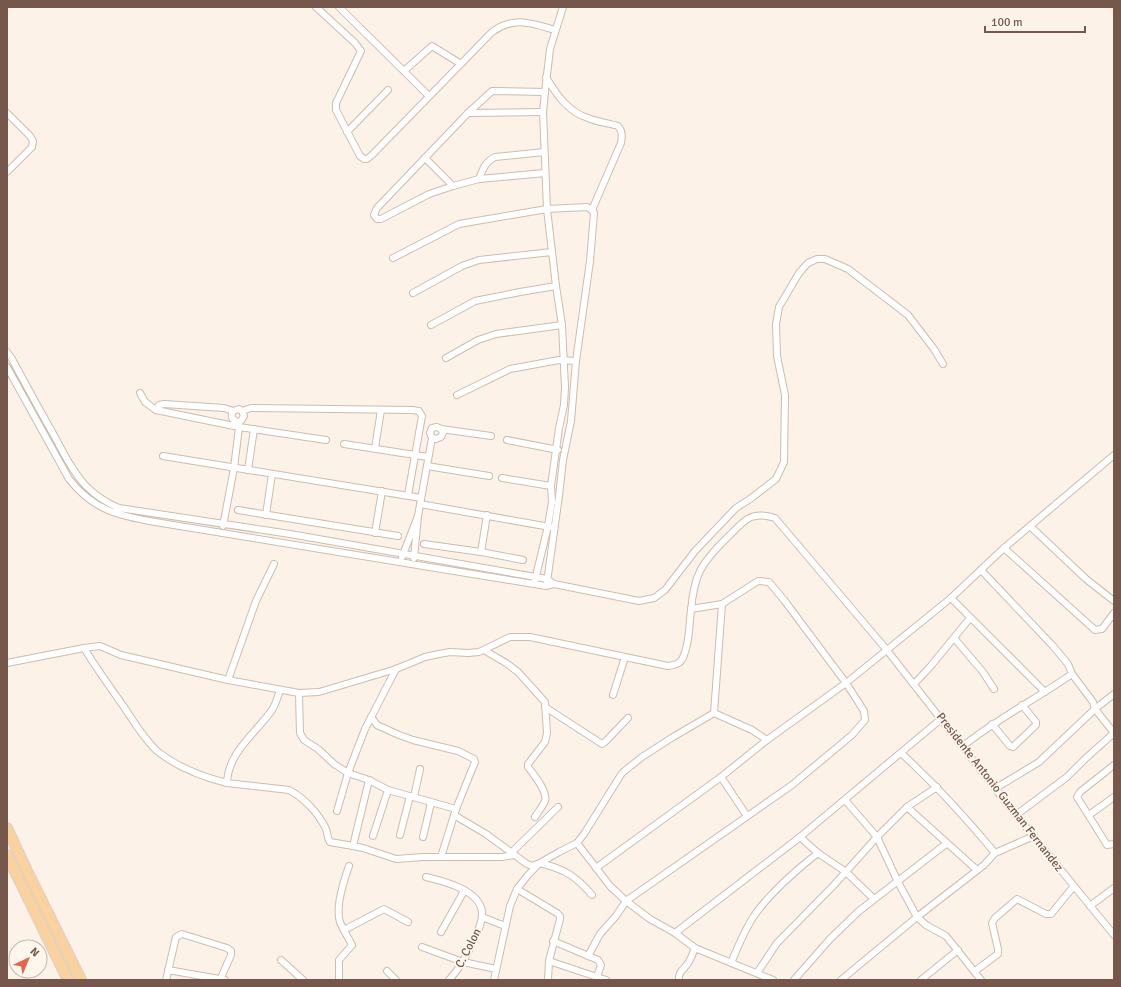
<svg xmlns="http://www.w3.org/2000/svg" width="1121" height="987" font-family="Signika,sans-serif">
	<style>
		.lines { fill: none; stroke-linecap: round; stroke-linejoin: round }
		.street-casing { stroke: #d0bbaf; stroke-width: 8 }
		.primary-casing { stroke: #d9d0cd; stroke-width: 12 }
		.street { stroke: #fff; stroke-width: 6 }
		.primary { stroke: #fad2a0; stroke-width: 10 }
		.labels { text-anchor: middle; stroke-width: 3.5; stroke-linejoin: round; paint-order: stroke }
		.street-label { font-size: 12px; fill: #76574b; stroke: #fff7ed }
	</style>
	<rect width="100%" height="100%" fill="#fcf2e7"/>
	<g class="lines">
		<g class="street-casing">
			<g id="street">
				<path d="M316,7L355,43L361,51L336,103V110L360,156L364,159H367L372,155L492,32C514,16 531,23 555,30"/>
				<polyline points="339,7 429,96"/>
				<polyline points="404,71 432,46 461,64"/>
				<path d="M546,77C556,94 568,112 588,118C597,122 608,123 618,126C623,132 622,137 621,143L592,210"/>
				<polyline points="545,92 550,49 563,7"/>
				<polyline points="7,113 30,136 33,141 32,147 7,172"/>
				<polyline points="468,113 543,112"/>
				<polyline points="347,132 388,90"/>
				<polyline points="425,158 453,186"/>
				<path d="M479,179C483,169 485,162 495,157L544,152"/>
				<polyline points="393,258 459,224 547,209 587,207 592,210 594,213 590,261 576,361 571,421 563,460 559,496 547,582"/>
				<polyline points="413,293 462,266 479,260 552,252"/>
				<polyline points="431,325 475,301 520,292 556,286"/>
				<path d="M7,352L12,359C26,385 40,411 55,437C64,454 73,472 86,486C96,496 107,503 119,508L290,534L547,579L554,584L546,586L155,522C119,516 93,510 69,479L7,367"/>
				<polyline points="446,358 478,340 496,334 562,325"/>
				<polyline points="140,393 145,402 156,410 239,427 238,422"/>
				<polyline points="457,395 510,369 559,360 576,361"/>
				<polyline points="156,410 159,405 164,404 224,408 233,411 239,409 242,411 244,416 241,421 238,422"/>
				<path d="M233,411C230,416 232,420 238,422"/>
				<polyline points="242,411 251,408 412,410 419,411 422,416 408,495"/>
				<polyline points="432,438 436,439 441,437 443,433 441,429"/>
				<polyline points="507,440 558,450"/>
				<polyline points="344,444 428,457"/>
				<polyline points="375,448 381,410"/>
				<polyline points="163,456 421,498"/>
				<polyline points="427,466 489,476"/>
				<polyline points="248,470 254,429"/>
				<polyline points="502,478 551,486"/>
				<polyline points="420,504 550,527"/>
				<polyline points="238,510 398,536"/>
				<polyline points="266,515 272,474"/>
				<polyline points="418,516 432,438 430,433 432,428 437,427 441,429 491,436"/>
				<polyline points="223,526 234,468 239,427 326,440"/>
				<polyline points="1030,526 1086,579 1114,601"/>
				<polyline points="375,533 382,491"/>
				<polyline points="424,544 481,552 523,560"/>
				<polyline points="1004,548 1095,630 1102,629 1114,613"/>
				<polyline points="481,552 487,515"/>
				<polyline points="402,557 418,516 414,558"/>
				<polyline points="981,570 1053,646 1068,664 1072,674 1093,702 1095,709 1114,733 1086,758 1067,777 1016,815"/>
				<polyline points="535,580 548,526 552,502 551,486 559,428 564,405 565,387 562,325 556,286 547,209 543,112 545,92 492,91 468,113 377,208 374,215 377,219 381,219 429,194 453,186 479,179 545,173"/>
				<polyline points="554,584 639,601 654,598 665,590 695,551 736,508 750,499 776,479 784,462 785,395 777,356 776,324 779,307 799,273 808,263 817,259 825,259 848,269 908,315 934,349 943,364"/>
				<polyline points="951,598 1045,692"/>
				<polyline points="691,609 722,604 714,713"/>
				<polyline points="954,638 983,672 994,689"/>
				<path d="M84,648C96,668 110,687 124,707C134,722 144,739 157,751C177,767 203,777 227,783"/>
				<path d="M484,650L506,663L518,672L545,702L547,733L545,742L528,764V767C533,774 548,791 545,801C543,806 538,812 535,817"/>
				<path d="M7,663L84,648L100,646L121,655L228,680L299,693L319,692L396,669L425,657L439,654L450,652L468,653L479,652L510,637H530L668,666C676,665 682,663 684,655C690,640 689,625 691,610C692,599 695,581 700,571C706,559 721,543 731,534C746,518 753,511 775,518L886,649L1016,815L1114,935"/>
				<polyline points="228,680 256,601 274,564"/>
				<polyline points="914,684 930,667 970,618"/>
				<path d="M280,690C278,696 276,704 272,710C256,733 228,752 227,783L289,790C303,797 318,813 325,827C328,832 327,838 330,842L353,846L369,780"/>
				<polyline points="299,693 300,733 304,740 318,749 334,764 348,773 369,780 388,790 456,809"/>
				<polyline points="613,695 625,657"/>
				<polyline points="545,707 602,744 605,742 628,718"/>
				<polyline points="714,713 752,730 767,740"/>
				<polyline points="371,717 377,725 399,735 413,740 458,751 474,759 475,762 456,809 441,857"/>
				<polyline points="992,724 1010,746 1013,747 1036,725 1036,722 1022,705"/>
				<path d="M963,746C997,719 1036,699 1072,674"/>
				<path d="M901,753C935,784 966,818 995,853"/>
				<polyline points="1114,765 1080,792 1077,797 1107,845 1114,844"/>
				<polyline points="721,777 747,816"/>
				<polyline points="996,788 1039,762 1095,709 1114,694"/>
				<polyline points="414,797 420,769"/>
				<polyline points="845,800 877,837 898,882 917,917 926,925 946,936 981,980"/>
				<polyline points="907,807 977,870"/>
				<polyline points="337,811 348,773 365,729 396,669"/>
				<path d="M454,815L486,834L527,864L532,866L540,863C564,869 576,876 592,895"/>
				<polyline points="1089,815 1114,797"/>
				<polyline points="400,835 410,796"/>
				<polyline points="373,836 388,790"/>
				<polyline points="423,837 431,803"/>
				<polyline points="800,837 818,853 846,872 874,899"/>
				<polyline points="577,843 610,886 626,901 650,919 675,933 695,948 773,980"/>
				<polyline points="353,846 363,848 396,859 423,857 502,857 515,855"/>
				<polyline points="512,852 558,807"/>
				<polyline points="596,868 721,777 767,740 846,683 951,598 1004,548 1114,455"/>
				<path d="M426,877C443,881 480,890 482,912C483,922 477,933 473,941C467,956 460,968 449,980"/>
				<polyline points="517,889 557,913 560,916 560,919 549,961 548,980"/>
				<polyline points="1090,906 1114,888"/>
				<polyline points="482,917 505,926"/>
				<polyline points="344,930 384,909 408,922"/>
				<polyline points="441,932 464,891"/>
				<polyline points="675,933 800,837 941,719"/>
				<polyline points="553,941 598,960 601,965 597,977"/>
				<polyline points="422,947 463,962 496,969"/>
				<polyline points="588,956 600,934 616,916 626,901 792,785 852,735 865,720 864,711 846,683 784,600 769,582 758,581 722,604"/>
				<polyline points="281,960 303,980"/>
				<polyline points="549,961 606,980"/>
				<path d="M731,963C738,947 745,928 756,913C773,890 795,871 818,853"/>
				<polyline points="168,970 225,980"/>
				<polyline points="387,971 396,980"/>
				<polyline points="975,971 998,954 998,949 992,923 995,918 1017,899 1046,914 1051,914 1074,886"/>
				<polyline points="757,973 777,943 834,885 877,837 907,807 937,787"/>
				<polyline points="166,980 176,937 182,934 227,948 231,951 231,955 220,980"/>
				<path d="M339,980V960L352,945C348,937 343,930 340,922C335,907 344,880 349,866"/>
				<polyline points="494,980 510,906 517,889 528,875 540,863 559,852 577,843 584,834 622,773 642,757 673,737 714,713"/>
				<path d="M679,980C678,971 684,970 688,963C691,959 693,953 695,948"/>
				<polyline points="794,980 830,939 859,911 946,844"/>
				<polyline points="841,980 917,917 984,865 995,853 1034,836"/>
				<polyline points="921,980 958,950"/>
			</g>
		</g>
		<g class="primary-casing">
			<g id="primary">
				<polyline points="7,828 28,873 81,980"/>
				<polyline points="7,855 68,980"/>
			</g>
		</g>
		<use href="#street" class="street"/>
		<use href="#primary" class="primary"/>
	</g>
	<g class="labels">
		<g class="street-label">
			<text transform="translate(1000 792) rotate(52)" y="4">Presidente Antonio Guzman Fernandez</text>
			<text transform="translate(468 948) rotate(-63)" y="4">C. Colon</text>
		</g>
	</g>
	<rect width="1121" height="987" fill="none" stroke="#76574b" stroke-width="16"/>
	<g transform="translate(28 959) rotate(44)"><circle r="19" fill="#fff7ed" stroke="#c8b7ac"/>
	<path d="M0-3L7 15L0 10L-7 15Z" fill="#e6634c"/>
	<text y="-6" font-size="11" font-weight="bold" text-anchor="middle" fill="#76574b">N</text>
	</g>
	<path d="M985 26v6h100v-6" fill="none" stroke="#76574b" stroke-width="2"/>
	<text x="991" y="26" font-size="12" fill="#76574b" stroke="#fff7ed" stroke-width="3" paint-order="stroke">100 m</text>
</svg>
